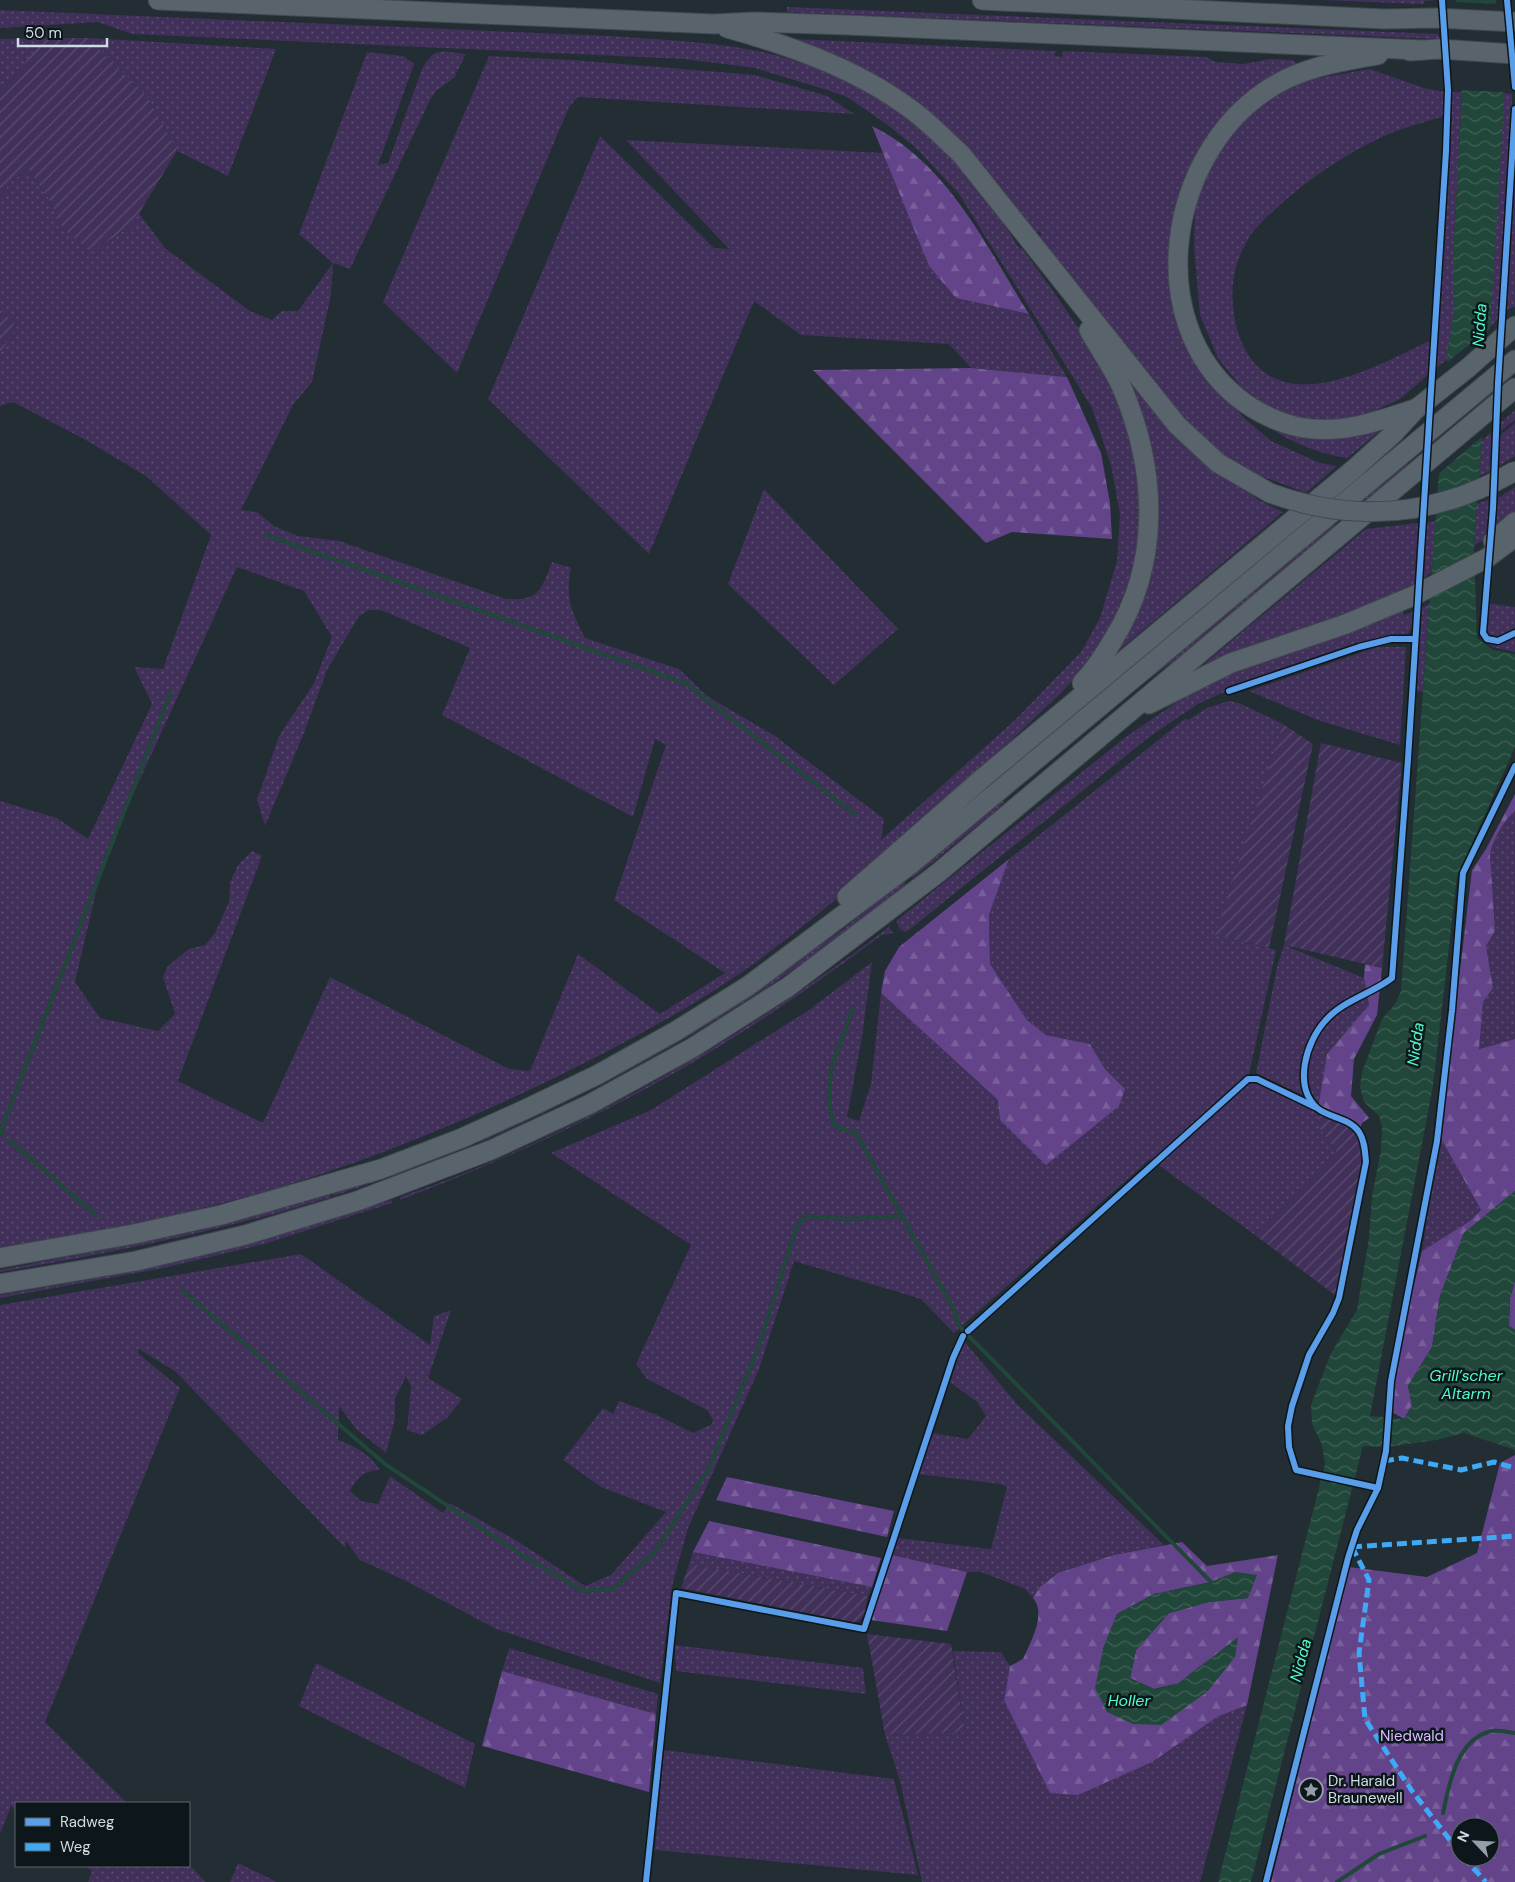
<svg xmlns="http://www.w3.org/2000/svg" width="1515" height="1882" font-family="'DM Sans',sans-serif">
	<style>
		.grass { fill: url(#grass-dots); fill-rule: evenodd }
		.forest { fill: url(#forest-firs); fill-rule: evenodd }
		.garden { fill: url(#garden-furrows) }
		.water { fill: url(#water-waves) }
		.pier { fill: #222d34 }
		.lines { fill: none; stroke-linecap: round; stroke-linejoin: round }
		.stream { stroke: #21463a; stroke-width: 4 }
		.motorway-casing { stroke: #40494f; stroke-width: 21 }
		.motorway { stroke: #59636b; stroke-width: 19 }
		.motorway-bridge-casing { stroke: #40494f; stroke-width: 21; stroke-linecap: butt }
		.motorway-bridge { stroke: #59636b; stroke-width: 19 }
		.quiet { stroke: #3fa9f5; stroke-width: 5; stroke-dasharray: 10 5; stroke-linecap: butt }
		.cycleway-casing { stroke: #0d161b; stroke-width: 9 }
		.cycleway { stroke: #5a9eea; stroke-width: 6 }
		.labels { text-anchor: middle; stroke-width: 5; stroke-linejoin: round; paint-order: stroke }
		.park-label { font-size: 15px; fill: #d9bdff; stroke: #0d161b }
		.poi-label { font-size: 15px; fill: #d0dce4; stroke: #0d161b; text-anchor: start }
		.water-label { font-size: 16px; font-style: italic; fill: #4ffbc7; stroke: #0d161b }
	</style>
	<defs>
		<pattern id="grass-dots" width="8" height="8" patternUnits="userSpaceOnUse" patternTransform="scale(1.25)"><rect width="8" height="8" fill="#413059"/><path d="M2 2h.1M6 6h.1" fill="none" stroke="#5b4d71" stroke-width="1.8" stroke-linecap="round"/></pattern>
		<pattern id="forest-firs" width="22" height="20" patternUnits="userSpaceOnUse" patternTransform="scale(1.25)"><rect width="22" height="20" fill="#63448a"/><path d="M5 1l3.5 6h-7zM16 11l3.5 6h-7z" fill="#785e9a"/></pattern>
		<pattern id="garden-furrows" width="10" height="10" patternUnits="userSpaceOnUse" patternTransform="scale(1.25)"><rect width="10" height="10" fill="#413059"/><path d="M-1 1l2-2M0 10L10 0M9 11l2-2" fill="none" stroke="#5b4d71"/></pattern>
		<pattern id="water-waves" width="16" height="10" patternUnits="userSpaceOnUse" patternTransform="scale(1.25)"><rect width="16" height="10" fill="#21463a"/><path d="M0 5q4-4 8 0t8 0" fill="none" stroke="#406056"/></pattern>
	</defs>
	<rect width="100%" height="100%" fill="#222d34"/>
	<g class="grass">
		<polygon points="1321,0 1436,0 1424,1 1423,4"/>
		<polygon points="787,7 1438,34 1439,39 787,12"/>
		<path d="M0,10L609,36C653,39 697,41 741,48C824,61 904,103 960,166C974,181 989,199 1000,217C1007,227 1012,239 1020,249L1022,248C1053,292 1088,336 1110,385C1161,497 1145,605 1060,694C958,790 857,891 742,972C678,1016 608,1052 538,1086C440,1132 340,1172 234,1200C157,1221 79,1234 0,1248V801L57,818L88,839L152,704L134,667L163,669L211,535L146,476L84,439L13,402L0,406V352L12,336L14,322L0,310V199L9,184L28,169L49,199L63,229L71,234L110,241L122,232L129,230L138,212L165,248L250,311L272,320L282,311H298L333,263L299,234L367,52L403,56L414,64L378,165L388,163L422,69C435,45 442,52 466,54L454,78L437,90L431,98L350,269L333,263L331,295L312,382L293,405L241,510L257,512L274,526L298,536L339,541L506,599C539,601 541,591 552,562L571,568C565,599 571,610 585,638L679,669L707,696L775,736L884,819L881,840L1014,721L1081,652L1100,618L1117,561L1120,514L1111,465L1092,408L959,194L916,148L885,123L847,97L827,90L755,68L684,59L132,34L98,22L0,28ZM237,567L304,591L332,637L314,683L279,736L257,800L265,826L304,733L327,670L359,616L369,610H381L470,648L442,715L633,817L655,739L666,745L614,900L725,973L660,1014L578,954L530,1071L509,1069L330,977L263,1123L178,1081L262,856L252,851L238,865L230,882L229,902L215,933L205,945L189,949L168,966L163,977L175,1014L158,1031L100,1018L75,982L104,858Z"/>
		<polygon points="44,38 0,95 0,39"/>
		<polygon points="88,38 276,49 228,176 177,151 148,98"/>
		<polygon points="794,39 1056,51 1055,56 1062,57 1063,51 1206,57 1216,62 1243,64 1270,59 1293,60 1300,66 1231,113 1173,242 1212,380 1244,418 1271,441 1320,463 1337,466 1306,493 1264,477 1262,479 1231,462 1186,424 1039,237 1042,234 1039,231 1036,233 994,179 963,145 890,85 851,62"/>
		<polygon points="489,56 574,60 755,75 827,96 854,114 578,97 569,107 457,373 383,302"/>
		<path d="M1370,69L1424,88L1445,92L1444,116C1423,123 1400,128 1380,138C1344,155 1310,178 1280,205C1268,216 1254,228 1247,241C1231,269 1229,299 1237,329C1267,428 1369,370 1431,340L1428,375L1400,399L1363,416L1335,420L1295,417L1271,409L1240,386L1218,358L1200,315L1194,247L1195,197L1220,146L1250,111L1280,93L1312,79Z"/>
		<polygon points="1451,92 1462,92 1462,97 1453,259 1453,317 1448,359 1436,368"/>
		<polygon points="1503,93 1512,94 1512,119 1500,317 1490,327"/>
		<polygon points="600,136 714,248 729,249 626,140 884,153 929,266 956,298 1029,314 1067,377 971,368 949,344 801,335 754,301 649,554 488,399"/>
		<polygon points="1515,152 1515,307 1505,310"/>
		<polygon points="1120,368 1162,420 1257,494 1255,498 1283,512 1111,657 1154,535"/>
		<polygon points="1515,410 1515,420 1498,433 1497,426"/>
		<path d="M1263,423L1386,426L1347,458C1316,453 1289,442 1263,423Z"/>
		<polygon points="1515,423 1515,456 1497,467 1498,437"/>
		<polygon points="1492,432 1491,471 1479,476 1482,440"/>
		<polygon points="1407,462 1408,465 1365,501 1361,500"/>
		<polygon points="1515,487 1515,514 1495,529 1498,498"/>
		<polygon points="764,489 898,629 834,685 728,584"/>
		<polygon points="1490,499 1487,537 1474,546 1477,504"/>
		<polygon points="1437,521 1431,573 1423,579 1425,523"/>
		<polygon points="1418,523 1416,583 1350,612 1234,654 1186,679 1366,529"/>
		<polygon points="1333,524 1337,525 1178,658 1149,679"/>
		<polygon points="1486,603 1515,607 1515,652 1492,647 1483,638"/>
		<polygon points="1429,604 1423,691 1417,691 1421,608"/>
		<polygon points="1402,611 1404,615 1416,611 1414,625 1407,635 1357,644 1240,685 1198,704 1152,735 909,930 905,932 900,929 896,921 1127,736 1193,691 1242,666"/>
		<polygon points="1378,647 1406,647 1400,745 1320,721 1249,691"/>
		<path d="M1229,701L1239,703L1283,724L1216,935L1276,950L1248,1079H1257L1318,1109L1319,1127L1339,1155L1255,1235L1150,1159L954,1333L921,1299L794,1261L759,1369L688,1528L672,1586L660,1683L496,1629L404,1580L360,1560L346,1541L345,1548L176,1372L139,1349L138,1353L180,1388L45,1722L127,1803H16V1810L11,1806L0,1834V1305L301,1254L430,1345L434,1316L451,1310L428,1378L462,1399L447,1418L422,1435L407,1430L411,1386L406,1376L395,1399V1419L386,1453L356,1429L339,1406L338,1440C355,1446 371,1455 380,1470C363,1471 358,1477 350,1491L361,1501L378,1504L390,1476L443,1513L450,1503L519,1542L585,1586L611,1575L666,1512L601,1487L563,1460L603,1408L613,1414L619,1401L657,1415L693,1433L712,1424L713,1420L707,1410L647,1379L636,1364L691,1245L551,1153L651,1110L809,1010L872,962L862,1037L847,1117L859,1121L871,1084L881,993L998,1100L1125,1089L1105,1069L1090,1044L1046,1035L1027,1020L990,964L989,915L1009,859L1186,718L1188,720L1207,708Z"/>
		<polygon points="1002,800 1004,802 993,813 913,878 911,875"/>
		<path d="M1515,811V1039L1478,1049L1483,1002L1493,988L1486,946L1495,931L1490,854C1493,840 1504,820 1515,811Z"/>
		<path d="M903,881L906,884C869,913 832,943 794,969C695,1038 588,1094 478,1143L476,1139L729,1007L845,928Z"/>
		<path d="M889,927L893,933L882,935C829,974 776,1012 720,1046C619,1108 511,1158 400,1200V1197C575,1137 742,1039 889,927Z"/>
		<polygon points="1284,945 1364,978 1369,1005 1327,1054 1320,1103 1256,1073 1277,967"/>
		<polygon points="1440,1137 1481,1210 1470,1221 1422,1251"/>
		<polygon points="472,1142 473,1145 393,1176 391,1173"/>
		<polygon points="383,1176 384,1179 333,1196 333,1193"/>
		<path d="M330,1194L331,1197C222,1231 112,1253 0,1272V1270L202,1230Z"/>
		<path d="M391,1200L392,1203L264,1244L223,1254L163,1268L0,1298V1295C135,1273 261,1244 391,1200Z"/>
		<polygon points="964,1341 1017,1404 1164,1545 1114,1555 1040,1587 1033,1598 1025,1589 981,1572 967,1572 892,1555 898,1538 991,1549 1007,1487 1001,1484 918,1474 933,1433 968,1439 986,1416 977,1402 950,1382"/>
		<polygon points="693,1552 872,1587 868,1596 689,1564"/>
		<polygon points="675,1645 863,1668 866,1694 676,1671"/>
		<polygon points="509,1648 658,1694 656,1714 502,1671"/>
		<polygon points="953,1651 1001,1652 1010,1666 1004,1700 1188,1736 1217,1717 1247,1705 1200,1882 922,1882 900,1781 885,1735 965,1732"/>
		<polygon points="316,1663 475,1744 465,1788 299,1706"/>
		<polygon points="664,1750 894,1779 918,1875 655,1850"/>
		<polygon points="238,1863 277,1882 230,1882"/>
		<polygon points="189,1865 206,1882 88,1882 92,1871 86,1866"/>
	</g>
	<g class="forest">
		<path d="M872,126C947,162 986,246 1029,314L956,298L929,266Z"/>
		<polygon points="971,368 1067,377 1101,453 1110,503 1112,539 1012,532 986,543 813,370"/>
		<path d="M1515,794V811C1504,820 1493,840 1490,854L1495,931L1486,946L1493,988L1483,1002L1479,1049L1515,1039V1191L1464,1233L1440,1296L1432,1347L1408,1386L1412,1405L1404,1419L1390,1411L1391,1381L1422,1251L1470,1221L1481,1210L1440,1137L1472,870L1486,849Z"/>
		<polygon points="1009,859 989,915 990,964 1027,1020 1046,1035 1090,1044 1105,1069 1125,1089 1119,1106 1046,1165 1000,1120 998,1100 881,993 885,971 899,947"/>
		<polygon points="1365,964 1382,968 1377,1015 1354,1059 1351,1096 1369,1118 1362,1123 1359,1132 1347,1123 1318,1109 1327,1054 1369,1005 1364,978"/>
		<polygon points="1515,1281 1515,1330 1509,1326 1510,1298"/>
		<path d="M1515,1455V1882H1271L1349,1567L1427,1577L1477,1553L1500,1463ZM1460,1827H1490V1857H1460Z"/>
		<polygon points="727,1477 894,1511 887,1537 716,1500"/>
		<polygon points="709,1521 881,1558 872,1587 693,1552"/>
		<path d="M1182,1542L1207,1566L1278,1555L1247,1705L1217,1717L1152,1762L1078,1795L1050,1793L1004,1700L1010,1666L1023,1659C1030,1643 1047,1614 1033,1598L1040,1587L1058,1573L1114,1555ZM1236,1572L1248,1598L1209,1602L1169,1613L1136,1650L1130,1678L1154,1689L1179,1683L1210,1658L1133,1724L1103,1649L1117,1614L1154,1594L1211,1582Z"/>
		<polygon points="892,1555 967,1572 947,1631 871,1620"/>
		<polygon points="502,1671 656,1714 649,1792 482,1746"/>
	</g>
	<g class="garden">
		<polygon points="44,38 88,38 148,98 177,151 129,230 122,232 92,252 63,229 49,199 28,169 9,184 0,199 0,95"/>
		<polygon points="0,310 14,322 12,336 0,352"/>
		<polygon points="1283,724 1313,744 1269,948 1215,935"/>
		<polygon points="1321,743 1402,763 1382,968 1284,945"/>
		<path d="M1318,1109C1350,1124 1362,1124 1366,1162L1339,1298L1255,1235L1339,1155L1319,1127Z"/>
		<polygon points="689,1564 868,1596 864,1615 859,1621 853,1622 681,1588"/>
		<polygon points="867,1634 951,1644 965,1732 885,1735"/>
	</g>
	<g class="water">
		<polygon points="1456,0 1496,0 1504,101 1490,327 1474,546 1477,638 1493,650 1515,654 1515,747 1457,877 1433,1086 1370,1416 1404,1419 1412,1405 1408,1386 1432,1347 1440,1296 1464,1233 1515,1191 1515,1281 1510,1298 1509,1326 1515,1330 1515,1450 1464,1433 1437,1440 1386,1447 1363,1446 1251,1882 1218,1882 1325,1464 1322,1445 1312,1424 1311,1405 1331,1353 1357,1310 1369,1238 1372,1196 1381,1150 1382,1127 1379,1116 1364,1102 1360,1087 1362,1072 1382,1019 1395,1004 1401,991 1448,348 1453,317 1453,259 1462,97"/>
		<polygon points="1236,1572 1257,1575 1248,1598 1209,1602 1169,1613 1136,1650 1130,1678 1154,1689 1179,1683 1238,1637 1235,1657 1207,1692 1161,1725 1133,1724 1107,1712 1095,1688 1103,1649 1117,1614 1154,1594 1211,1582"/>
	</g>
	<g class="pier">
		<polygon points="1454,2 1499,4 1506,92 1459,90"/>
		<polygon points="1493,326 1485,434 1437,475 1445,364"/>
	</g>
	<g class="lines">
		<g class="stream">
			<polyline points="266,535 685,683 856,815"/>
			<polyline points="853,1008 831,1069 829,1098 832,1121 836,1127 856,1133 953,1308 959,1326 1211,1582"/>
			<polyline points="0,1134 3,1133 1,1130 171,691"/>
			<polyline points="9,1140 97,1216"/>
			<polyline points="182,1290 385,1464 522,1555 583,1591 613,1589 655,1552 709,1468 759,1346 796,1228 806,1216 846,1219 901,1216"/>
			<path d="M1443,1813C1449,1785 1456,1742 1488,1732C1495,1729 1507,1732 1515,1733"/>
			<polyline points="1337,1882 1379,1854 1425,1836"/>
		</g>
		<g class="motorway-casing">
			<g id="motorway">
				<polyline points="158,0 714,24 752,22 847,25 1422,50"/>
				<polyline points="982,0 1385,19 1436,18 1515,22"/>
				<path d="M727,28C795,47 866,72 922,118C935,129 948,142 961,154L1177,425L1218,463L1270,493"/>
				<polyline points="1410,51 1439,49 1515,54"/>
				<path d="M1378,55C1337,62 1298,68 1264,92C1168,158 1143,320 1237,397C1258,414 1286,427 1313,429C1350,432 1380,420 1415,409"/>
				<polyline points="1493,541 1515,522"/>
				<path d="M1082,683C1095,670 1104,655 1113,640C1161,563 1157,472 1123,390C1114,369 1100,350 1089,330"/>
				<polyline points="1149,704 1231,663 1346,624 1413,596 1487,558 1515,537"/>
				<polyline points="847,897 984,777 1354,469 1393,434 1416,409 1469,367 1515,326"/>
				<polyline points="0,1258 134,1234 221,1215 381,1169 462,1138 526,1109 597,1075 676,1031 748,986 911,864 1515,360"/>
				<polyline points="0,1284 136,1261 245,1235 357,1201 491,1150 590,1104 692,1048 788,987 938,873 1515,388"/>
			</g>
		</g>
		<use href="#motorway" class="motorway"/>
		<g class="motorway-bridge-casing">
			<path id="motorway-bridge" d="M1270,493C1355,524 1436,517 1515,471"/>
		</g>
		<use href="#motorway-bridge" class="motorway-bridge"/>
		<g class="quiet">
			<polyline points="1384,1461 1402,1458 1461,1470 1494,1462 1515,1468"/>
			<polyline points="1352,1547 1369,1580 1359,1653 1365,1719 1412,1791 1460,1853"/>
			<polyline points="1352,1547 1515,1536"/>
			<polyline points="1463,1857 1486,1882"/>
		</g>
		<g class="cycleway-casing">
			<g id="cycleway">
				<polyline points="1507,0 1515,87"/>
				<polyline points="1515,109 1498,383 1493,508 1483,633 1487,639 1498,641 1515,633"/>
				<polyline points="1229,691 1359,647 1391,639 1415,639"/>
				<polyline points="968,1331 1248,1079 1257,1079 1315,1107"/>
				<path d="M1378,1488L1296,1470L1289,1447L1288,1426L1292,1406L1309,1355L1333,1313L1339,1298L1366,1162C1365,1152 1365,1141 1359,1132C1350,1118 1329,1118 1317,1108C1293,1086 1306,1042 1325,1021C1342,1001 1371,994 1392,978L1408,759L1446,151L1448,90L1442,0"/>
				<polyline points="646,1882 676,1593 864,1629 953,1358 963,1336"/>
				<polyline points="1266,1882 1348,1558 1357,1530 1378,1488 1386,1451 1391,1381 1437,1141 1452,1010 1463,873 1515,766"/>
			</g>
		</g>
		<use href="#cycleway" class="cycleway"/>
	</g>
	<defs>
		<g id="sight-ring" transform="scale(1.25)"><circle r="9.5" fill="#0d161b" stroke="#939fa6" stroke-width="1.5"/><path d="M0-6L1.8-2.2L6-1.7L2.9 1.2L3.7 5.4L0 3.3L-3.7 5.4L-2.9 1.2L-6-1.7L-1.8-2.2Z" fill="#939fa6"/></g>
	</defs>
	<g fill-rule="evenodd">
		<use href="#sight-ring" x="1311" y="1790"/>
	</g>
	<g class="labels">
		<g class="park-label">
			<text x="1412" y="1741">Niedwald</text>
		</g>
		<g class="poi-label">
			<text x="1328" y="1786">Dr. Harald<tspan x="1328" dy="17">Braunewell</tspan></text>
		</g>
		<g class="water-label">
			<text transform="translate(1479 325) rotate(-86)" y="6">Nidda</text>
			<text transform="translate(1415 1044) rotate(-82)" y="6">Nidda</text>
			<text x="1466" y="1381">Grill’scher<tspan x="1466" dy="18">Altarm</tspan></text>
			<text transform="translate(1300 1660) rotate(-75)" y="6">Nidda</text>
			<text x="1129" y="1706">Holler</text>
		</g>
	</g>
	<rect x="15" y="1802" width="175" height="65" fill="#0d161b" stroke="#5b656b"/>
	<rect x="25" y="1818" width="25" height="8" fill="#5a9eea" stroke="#5b656b"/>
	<text x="60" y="1827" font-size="15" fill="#d0dce4">Radweg</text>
	<rect x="25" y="1843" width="25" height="8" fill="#3fa9f5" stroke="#5b656b"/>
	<text x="60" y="1852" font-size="15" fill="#d0dce4">Weg</text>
	<g transform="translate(1475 1842) rotate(295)"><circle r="24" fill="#0d161b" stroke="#5b656b"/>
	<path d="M0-4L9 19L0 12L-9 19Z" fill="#939fa6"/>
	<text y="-8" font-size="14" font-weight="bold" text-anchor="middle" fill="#d0dce4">N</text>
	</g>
	<path d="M18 38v8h89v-8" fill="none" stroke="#d0dce4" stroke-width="2.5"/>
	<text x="25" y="38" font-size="15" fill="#d0dce4" stroke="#0d161b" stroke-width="4" paint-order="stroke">50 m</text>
</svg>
